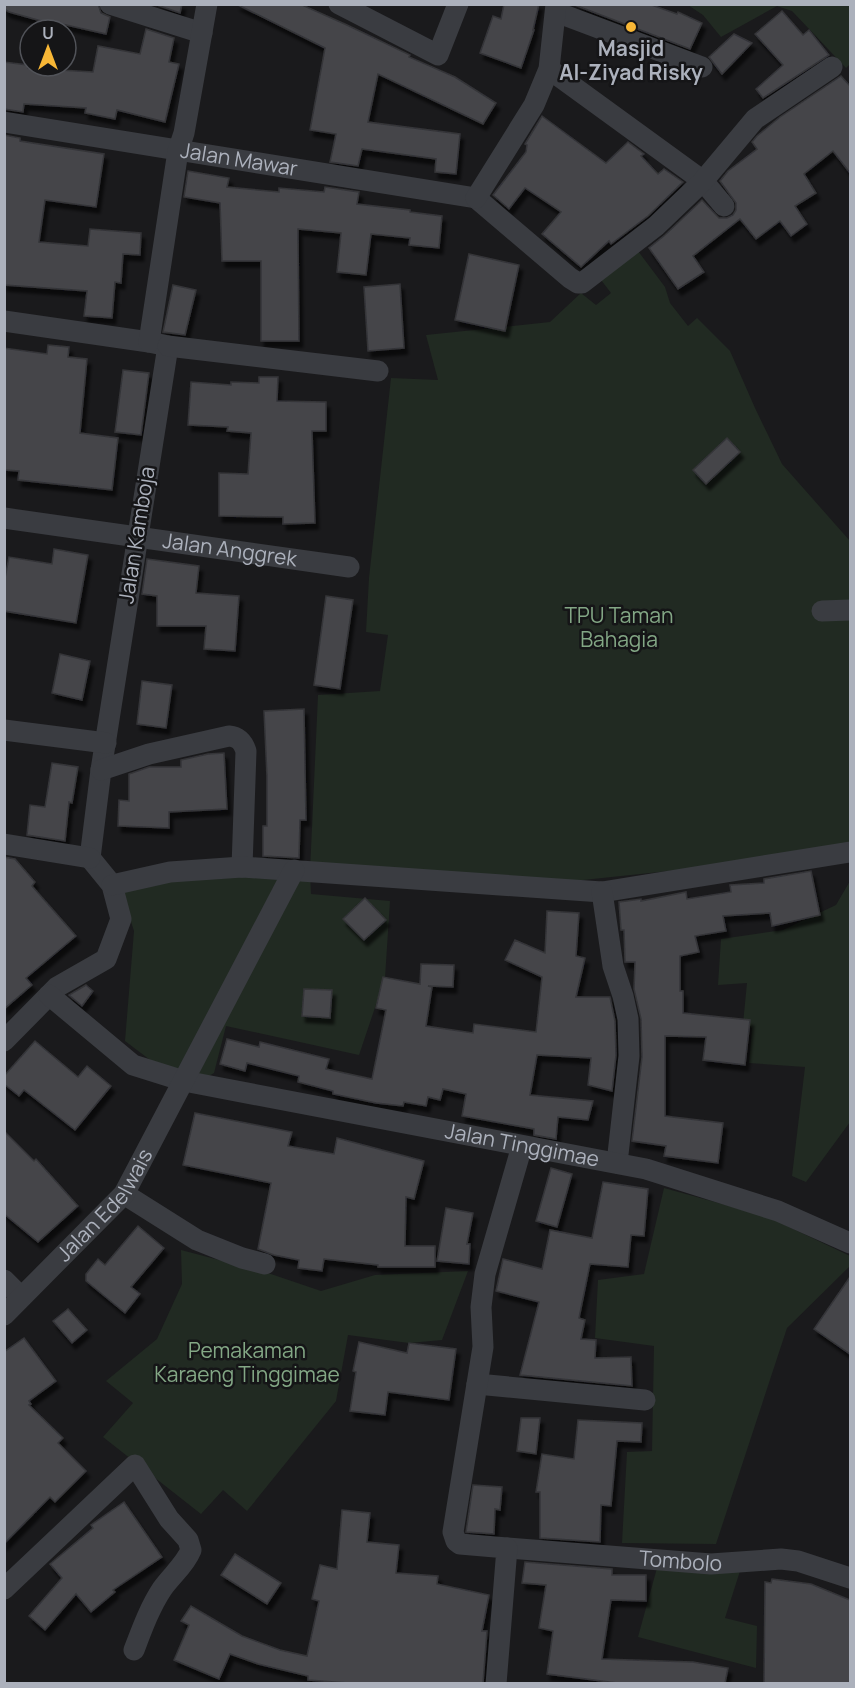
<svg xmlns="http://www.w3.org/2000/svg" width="855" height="1688" font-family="Manrope,sans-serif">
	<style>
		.green { fill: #212a22 }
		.building { fill: #444549; stroke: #343438; stroke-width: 1.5; filter: url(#shadow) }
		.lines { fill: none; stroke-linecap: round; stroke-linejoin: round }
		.minor { stroke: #3a3c41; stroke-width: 21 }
		.poi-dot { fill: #f8b736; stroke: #151517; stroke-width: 2 }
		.labels { text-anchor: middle; stroke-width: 5; stroke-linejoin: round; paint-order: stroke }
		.poi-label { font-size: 21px; font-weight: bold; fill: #acb1bc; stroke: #151517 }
		.street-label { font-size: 21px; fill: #acb1bc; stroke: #151517 }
		.park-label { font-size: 21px; fill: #83a785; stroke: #151517 }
	</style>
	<defs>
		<filter id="shadow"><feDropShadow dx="3.5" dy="6" stdDeviation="1.5" flood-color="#0009"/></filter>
	</defs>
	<rect width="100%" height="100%" fill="#1a1a1c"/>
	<g class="green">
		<polygon points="688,5 850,5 850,64 846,68 792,11 777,6 721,37 703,15"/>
		<polygon points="638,251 665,287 670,303 688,326 697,318 730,351 755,408 782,464 850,541 850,844 688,869 564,882 310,871 311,894 390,901 385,978 359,1055 226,1026 214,1073 207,1077 170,1075 125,1041 134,931 117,878 310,871 318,695 380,691 388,635 366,632 369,578 391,378 438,380 426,335 550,322 581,293 596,305 611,293 598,276"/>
		<polygon points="850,881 850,1122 806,1182 792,1176 805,1067 749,1063 752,1028 743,1024 747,983 718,985 721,939 783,930 836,905"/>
		<polygon points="664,1188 766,1216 850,1256 850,1266 787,1328 716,1544 622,1543 627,1452 652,1451 654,1346 595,1338 598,1280 644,1274"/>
		<polygon points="181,1250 268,1273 321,1291 375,1275 468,1271 442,1340 409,1343 348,1335 336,1401 247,1511 223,1490 201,1514 103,1437 133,1403 106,1381 157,1339 182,1284"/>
		<polygon points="657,1568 740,1571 725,1618 757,1626 756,1668 638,1637"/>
	</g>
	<g class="building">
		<polygon points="4,4 98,4 101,13 110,17 106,34 53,22 52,24 9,12 4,9"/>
		<polygon points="154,4 182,4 180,13"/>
		<polygon points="236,4 300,4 347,25 410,55 409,57 455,77 496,103 483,124 378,74 368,122 460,134 456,174 435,172 436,159 362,149 358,166 330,162 336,134 310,130 325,48"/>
		<polygon points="504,4 539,4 533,30 534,30 521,68 480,53 493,16 501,19"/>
		<polygon points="572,4 649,4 677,14 678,12 702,23 690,49"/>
		<polygon points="782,11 803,35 809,30 829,55 763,98 756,89 783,65 755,34"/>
		<polygon points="146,29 174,38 169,62 179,64 165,122 117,110 115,119 85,113 86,108 24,104 23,112 4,109 4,62 28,65 28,68 93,72 98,46 140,54"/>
		<polygon points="734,34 752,43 722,74 709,57"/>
		<polygon points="841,76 850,86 850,173 833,151 804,174 816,193 795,206 807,224 791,236 780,221 756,239 740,219 693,256 704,272 678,289 649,248 665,235 702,200 719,218 727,218 733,215 736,210 736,203 720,181 728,171 757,149 752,142 757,136 780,117"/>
		<polygon points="542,116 606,163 628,142 644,154 641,156 658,174 664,169 683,182 648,216 611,244 609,241 581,267 542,234 561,212 525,188 509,209 493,195 526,152 527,145 525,144"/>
		<polygon points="4,135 20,138 20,141 104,154 96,207 45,200 39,242 88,246 90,229 141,233 140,255 123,254 121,283 115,282 112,318 84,316 87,291 4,285"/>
		<polygon points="188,171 229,178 227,187 279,192 279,188 324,192 325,187 359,192 357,204 410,210 410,212 442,216 439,248 409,245 410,238 371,234 366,275 337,272 341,233 298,229 299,341 261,341 261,261 222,261 220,203 184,197"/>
		<polygon points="469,254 519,265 505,331 455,320"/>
		<polygon points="400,284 404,348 368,351 364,287"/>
		<polygon points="173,285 196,290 185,335 163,332"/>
		<polygon points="48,345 69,347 68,357 87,359 80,433 118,438 112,490 18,480 19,471 4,470 4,348 47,354"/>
		<polygon points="123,370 149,373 141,435 115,432"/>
		<polygon points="259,377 278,377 277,401 326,402 326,431 312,431 315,523 283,524 283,517 219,516 219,473 248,474 251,433 227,431 228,427 188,425 191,382 231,385 231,382 259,383"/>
		<polygon points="727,438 740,452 706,484 693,470"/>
		<polygon points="54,549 88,555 76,623 4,611 4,583 9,557 52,564"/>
		<polygon points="147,559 199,566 196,593 239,596 235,651 204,649 206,626 157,626 157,596 142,594"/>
		<polygon points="326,596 353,600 340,689 314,685"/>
		<polygon points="60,654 90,661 82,700 52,693"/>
		<polygon points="142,681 172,685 166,728 137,724"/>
		<polygon points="304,709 306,820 300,820 299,858 263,856 263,826 267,826 267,777 264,711"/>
		<polygon points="224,753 227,809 169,812 169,828 118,826 119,800 129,801 129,774 149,767 181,767 181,760 208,754"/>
		<polygon points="52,763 78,767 72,803 69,802 65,841 27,835 30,805 45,807"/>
		<polygon points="4,857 15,859 35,882 32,886 76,936 26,978 32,985 4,1009"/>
		<polygon points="811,871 820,915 772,926 770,913 723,916 726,931 695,936 699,952 680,956 680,991 683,991 683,1013 750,1020 745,1065 703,1060 706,1037 665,1036 665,1116 723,1123 718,1163 664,1156 666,1146 632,1141 642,1057 641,1019 634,989 635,962 625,962 624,930 621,930 619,902 641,899 641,901 686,892 687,899 731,892 730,885 764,883 764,879"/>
		<polygon points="365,898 386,920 364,940 343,919"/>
		<polygon points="547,911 579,913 576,956 585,958 576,997 610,997 615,1021 616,1055 612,1091 588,1085 591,1058 537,1055 530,1095 593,1101 588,1120 558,1117 556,1139 534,1135 534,1129 462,1116 466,1094 443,1089 440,1100 428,1097 426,1106 404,1102 403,1106 376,1103 333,1094 333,1091 298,1082 299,1076 247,1063 245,1071 220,1064 227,1039 259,1047 260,1042 329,1059 326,1069 372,1079 386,1010 376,1008 383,977 420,984 421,964 454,965 453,987 428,986 432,987 426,1026 473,1033 474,1024 536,1032 542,977 505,960 515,940 545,953"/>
		<polygon points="86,985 93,991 82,1006 69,995"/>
		<polygon points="304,989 332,990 330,1018 302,1016"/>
		<polygon points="35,1041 78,1077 87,1066 111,1086 75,1130 24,1090 19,1096 4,1084 4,1076"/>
		<polygon points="195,1113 292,1132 288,1146 334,1154 337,1138 424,1161 414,1199 406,1197 405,1246 435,1246 435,1267 378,1267 378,1265 324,1259 322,1271 298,1268 299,1260 274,1255 258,1249 271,1183 183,1165"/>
		<polygon points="4,1131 34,1161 36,1159 78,1206 38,1242 4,1214"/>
		<polygon points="551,1168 572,1174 557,1227 536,1221"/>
		<polygon points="603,1182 648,1189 644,1236 631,1235 628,1267 590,1264 579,1318 585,1320 581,1339 596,1340 595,1358 631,1357 632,1386 520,1375 539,1302 496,1291 503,1259 542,1269 550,1230 592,1238"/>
		<polygon points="446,1208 473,1213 467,1244 470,1244 469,1264 437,1261"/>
		<polygon points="138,1226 164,1248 131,1287 140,1294 125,1313 86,1281 86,1274 98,1259 105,1265"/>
		<polygon points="850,1277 850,1354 814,1329"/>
		<polygon points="68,1309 87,1330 72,1343 53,1321"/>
		<polygon points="24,1338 56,1381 29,1401 31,1404 29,1405 63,1438 58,1443 86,1471 55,1502 50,1497 4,1544 4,1352"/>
		<polygon points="359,1342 407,1353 409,1343 456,1349 449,1400 388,1392 385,1415 350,1411 356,1372 353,1371"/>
		<polygon points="521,1418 540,1418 536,1454 517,1451"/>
		<polygon points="578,1420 642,1423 641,1442 617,1441 611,1506 601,1505 600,1542 540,1538 540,1492 536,1492 542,1454 574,1459"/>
		<polygon points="473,1485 502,1487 500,1510 495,1509 494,1534 466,1532"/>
		<polygon points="124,1502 162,1557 113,1590 115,1592 91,1612 76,1594 45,1630 29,1616 62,1578 50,1564 93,1528 91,1525"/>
		<polygon points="342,1510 370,1513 367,1542 399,1545 396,1573 438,1576 437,1584 489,1595 482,1631 487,1631 483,1683 348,1683 308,1680 308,1676 258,1664 230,1654 219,1679 174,1660 189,1625 181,1621 191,1606 242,1636 280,1650 307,1656 319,1601 312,1599 320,1565 337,1569"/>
		<polygon points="235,1554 281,1583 267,1604 221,1575"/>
		<polygon points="525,1562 612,1569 612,1575 646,1575 646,1601 611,1600 602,1659 693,1662 728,1668 725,1683 617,1683 547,1674 553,1631 539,1628 546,1585 522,1583"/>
		<polygon points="772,1579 811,1584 850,1600 850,1683 764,1683 765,1582 771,1583"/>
	</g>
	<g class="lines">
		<g class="minor">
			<polyline points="110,4 202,33"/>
			<polyline points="339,4 438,55 458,4"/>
			<polyline points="556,12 702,67"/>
			<polyline points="549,69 703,181 724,206"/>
			<path id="s1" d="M4,122L476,198"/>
			<polyline points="476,198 570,278 578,283 582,283 656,226 703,181 755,119 832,67"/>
			<polyline points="476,198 534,105 549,69 556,4"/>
			<polyline points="4,321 149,342 168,346 101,770 90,858 112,885 121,919 106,959 57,987 4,1041"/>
			<polyline points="149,342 178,151 184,133 207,4"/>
			<polyline points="168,346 378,371"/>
			<path id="s2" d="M4,518L349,567"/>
			<polyline points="822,611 850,610"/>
			<polyline points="4,730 106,743"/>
			<path d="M101,770L149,754L229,736C239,737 243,742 246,751L242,867"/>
			<polyline points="4,844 90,858"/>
			<polyline points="112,885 170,872 242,867 602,892 850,852"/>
			<polyline points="602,892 613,966 623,996 628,1019 629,1056 617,1163"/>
			<path id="s3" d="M49,995L133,1065L184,1081L646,1169L778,1211L850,1243"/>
			<polyline points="124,1194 197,1240 242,1258 265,1264"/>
			<polyline points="4,1280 21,1297"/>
			<path id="s4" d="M4,1315L124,1194L294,870"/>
			<polyline points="477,1384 645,1400"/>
			<path id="s5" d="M507,1548L711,1564L781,1559L798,1561L850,1578"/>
			<path d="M4,1589L135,1465L169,1519L188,1540L191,1550C185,1565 171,1576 162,1589C150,1607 142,1629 134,1650"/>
			<polyline points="496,1684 507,1548 460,1544 456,1541 453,1532 483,1347 481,1307 485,1274 522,1146"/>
		</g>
	</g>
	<circle class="poi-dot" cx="631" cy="27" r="6"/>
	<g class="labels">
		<g class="poi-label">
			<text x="631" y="56">Masjid<tspan x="631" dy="24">Al-Ziyad Risky</tspan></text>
		</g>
		<g class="street-label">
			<text dy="7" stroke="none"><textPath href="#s1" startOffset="238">Jalan Mawar</textPath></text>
			<text transform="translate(137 535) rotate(-81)" y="7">Jalan Kamboja</text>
			<text dy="7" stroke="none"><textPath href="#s2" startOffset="228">Jalan Anggrek</textPath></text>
			<text dy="7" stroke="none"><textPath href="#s3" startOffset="507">Jalan Tinggimae</textPath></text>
			<text dy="7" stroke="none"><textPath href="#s4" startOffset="150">Jalan Edelwais</textPath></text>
			<text dy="7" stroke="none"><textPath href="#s5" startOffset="174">Tombolo</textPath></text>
		</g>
		<g class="park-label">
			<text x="619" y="623">TPU Taman<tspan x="619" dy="24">Bahagia</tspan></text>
			<text x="247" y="1358">Pemakaman<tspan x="247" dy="24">Karaeng Tinggimae</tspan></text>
		</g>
	</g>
	<rect width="855" height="1688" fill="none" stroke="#acb1bc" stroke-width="12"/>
	<g transform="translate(48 48)"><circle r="28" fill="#151517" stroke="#515359" stroke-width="1.5"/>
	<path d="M0-4.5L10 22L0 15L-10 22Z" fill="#f8b736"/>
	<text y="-9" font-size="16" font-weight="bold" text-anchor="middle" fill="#acb1bc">U</text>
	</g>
</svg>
